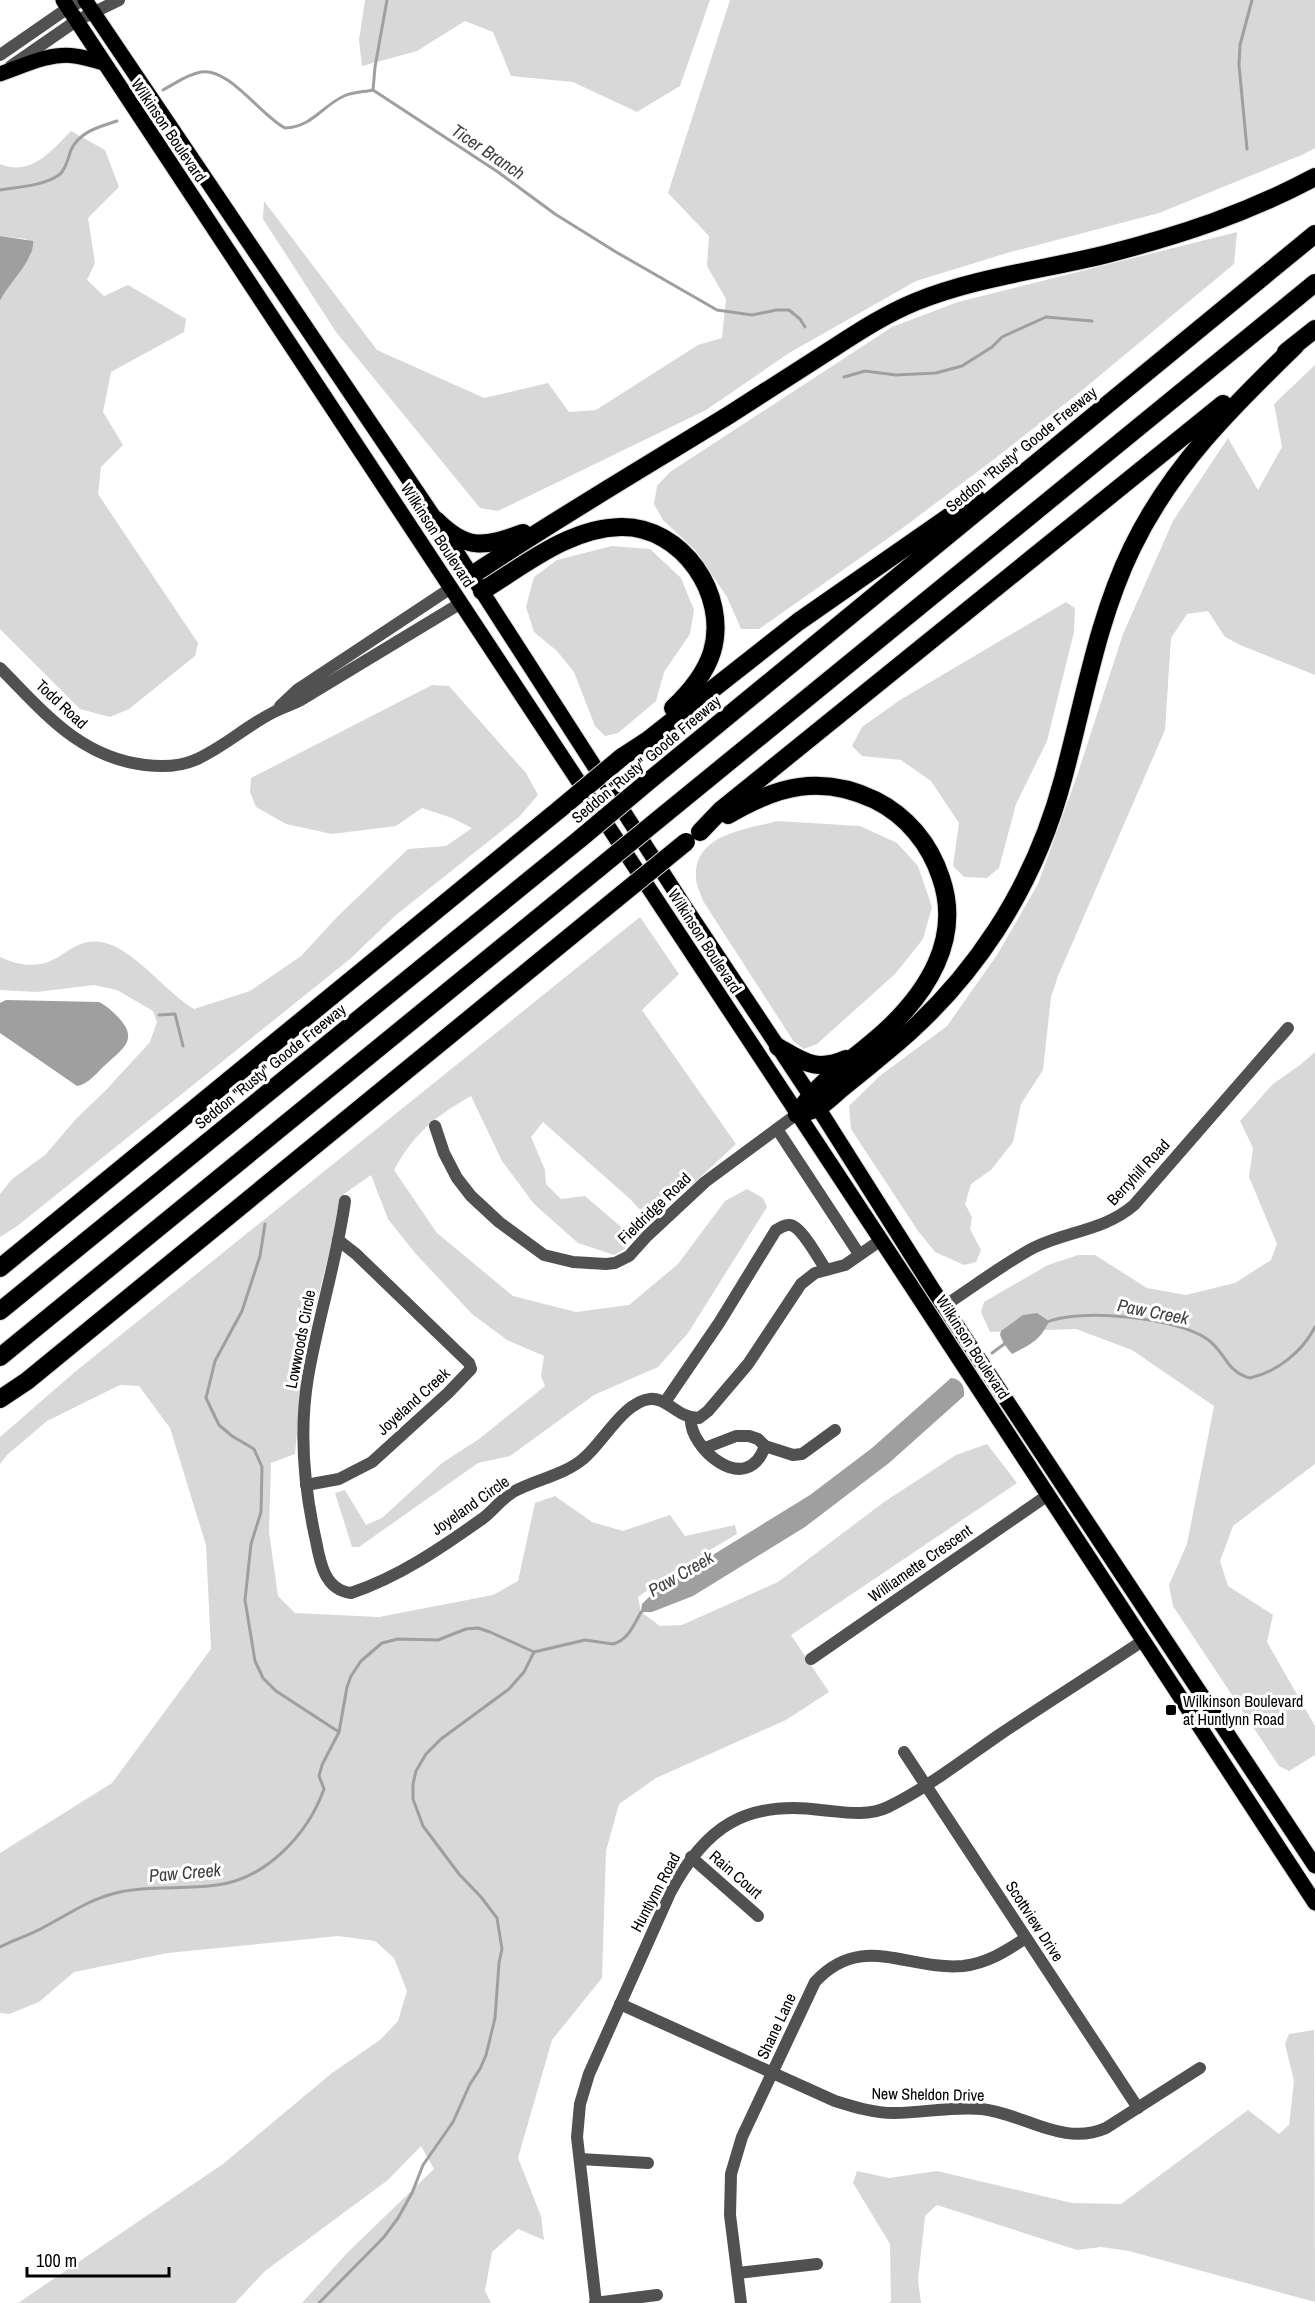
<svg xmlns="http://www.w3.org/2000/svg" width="1315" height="2303" font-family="'Archivo Narrow',sans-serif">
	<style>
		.green { fill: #d8d8d8 }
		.water { fill: #9f9f9f }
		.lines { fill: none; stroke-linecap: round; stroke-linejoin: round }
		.stream { stroke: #9f9f9f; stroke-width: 3 }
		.primary-casing { stroke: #dbdbdb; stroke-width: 17 }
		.motorway-casing { stroke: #dbdbdb; stroke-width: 20 }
		.minor { stroke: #515151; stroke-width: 12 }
		.tertiary { stroke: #515151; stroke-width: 12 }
		.primary { stroke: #000; stroke-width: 15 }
		.motorway { stroke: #000; stroke-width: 18 }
		.motorway-bridge-casing { stroke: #dbdbdb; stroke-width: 20; stroke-linecap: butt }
		.motorway-bridge { stroke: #000; stroke-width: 18 }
		.poi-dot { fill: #000; stroke: #fff; stroke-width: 2 }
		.labels { text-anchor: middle; stroke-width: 6; stroke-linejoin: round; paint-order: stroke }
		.street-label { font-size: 16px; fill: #000; stroke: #fff }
		.poi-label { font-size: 16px; fill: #000; stroke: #fff; text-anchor: start }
		.water-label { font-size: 18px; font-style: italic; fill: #404040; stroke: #fff }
	</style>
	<rect width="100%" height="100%" fill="#fff"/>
	<g class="green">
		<polygon points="365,0 710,0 680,86 637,112 573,82 511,76 493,32 465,21 417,51 362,66 359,40"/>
		<polygon points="730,0 1315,0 1315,148 1304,154 1159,213 1007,253 916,281 789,353 706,410 498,511 480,508 336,332 263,219 264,201 377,350 484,398 548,383 569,412 596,410 698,345 722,338 726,299 707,266 709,236 668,193"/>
		<path d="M71,131L105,150L119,187L88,218L95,263L87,280L104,296L128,285L186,319L184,332L111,372L103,412L123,445L101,467L98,494L198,643L195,656L129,709L110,717L80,709L0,629V301L5,289L31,255L26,239L0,236V164C31,177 51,151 71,131Z"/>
		<polygon points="1237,232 1234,264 1080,392 997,457 904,527 759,629 741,629 727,597 696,551 663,520 654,504 657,486 670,472 892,327 958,302"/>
		<polygon points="1315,365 1315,675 1240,645 1225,637 1208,611 1187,614 1171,638 1165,730 1058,976 1051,997 1043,1070 1021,1104 1013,1142 991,1170 971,1184 965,1204 972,1217 970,1229 981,1250 976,1262 964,1265 935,1252 918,1231 851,1129 849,1106 881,1075 947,1026 997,955 1038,884 1078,773 1123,634 1173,521 1228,438 1258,490 1282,447 1274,404"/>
		<polygon points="612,546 650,549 681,578 694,610 690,634 664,672 656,701 618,733 605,736 595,726 574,672 557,651 534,632 526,607 534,577 557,560"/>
		<polygon points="1066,602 1075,608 1074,632 1047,741 1016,804 999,868 987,878 964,877 953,866 959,823 931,781 901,760 862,756 852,746 862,727 900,700"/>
		<path d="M432,685L449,686L526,773L538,795L519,817L396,915L350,959L16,1227L0,1237V1194L12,1179L45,1155L76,1119L107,1089L150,1042L157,1022L153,1011L117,990L94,985L37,992L0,990V957C14,964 30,967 45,963C65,957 76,938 101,942C133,947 165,992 194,1009L250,991L301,956L338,916L408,849L446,846L472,828L452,818L422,808L396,826L332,834L286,824L256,807L250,792L251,778Z"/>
		<path d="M777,821L860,826L897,843L918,866L932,907L923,939L895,974L817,1044L804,1049L794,1042L703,901C701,894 696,885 696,878C693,834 745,830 777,821Z"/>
		<path d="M640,917L679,974L642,1010L736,1144L694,1183L647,1217L630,1199L543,1122L531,1137L545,1170L546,1184L561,1199L585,1196L627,1232L626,1248L614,1255L578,1243L534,1204L502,1161L471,1096C435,1117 415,1132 394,1170L437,1233L513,1296L576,1312L629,1305L678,1264L725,1201L747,1189L763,1198L767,1207L688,1333L658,1367L594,1395L510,1456L478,1463L359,1547H352L335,1493L345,1490L366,1525L382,1518L442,1463L479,1439L545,1386L541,1376L544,1356L507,1340L472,1314L415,1253L388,1219L371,1175L344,1194L305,1349L295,1454L271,1463L269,1532L278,1596L295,1613L379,1617L493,1595L518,1581L535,1503L555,1496L592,1522L623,1531L670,1515L685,1536L735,1525L737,1534L681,1567L638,1597L641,1612L660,1626L682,1625L778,1582L884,1502L956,1455L987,1444L1017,1483L791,1635L829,1692L786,1720L656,1778L619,1804L606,1851L602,1978L552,2040L518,2158L541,2216L544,2240L518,2229L492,2252L485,2291L491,2303H302L347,2253L434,2169L421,2146L388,2180L265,2271L235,2303H18L223,2164L332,2073L380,2040L398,2021L407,1991L394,1958L375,1941L338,1936L168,1953L74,1972L39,2002L9,2014L0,2013V1853L112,1783L211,1649L206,1545L170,1428L139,1386L120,1385L47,1421L7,1455L0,1464V1437L76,1371Z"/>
		<polygon points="1315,1052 1315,1464 1233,1526 1220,1561 1228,1586 1273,1615 1267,1642 1315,1726 1315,1755 1289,1771 1279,1766 1173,1606 1169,1585 1187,1544 1214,1406 1132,1350 1076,1329 990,1332 981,1312 984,1302 1048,1265 1078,1255 1095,1255 1147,1288 1186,1295 1235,1283 1271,1260 1277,1244 1249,1177 1253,1148 1240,1121 1273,1084 1300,1065"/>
		<polygon points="1314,2030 1315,2302 1129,2251 1101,2247 1077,2250 937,2205 925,2216 918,2280 921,2303 889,2303 891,2301 890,2244 853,2183 857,2171 889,2178 937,2171 1072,2203 1121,2204 1248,2110 1279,2134 1289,2125 1294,2081 1285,2044 1289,2034"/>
	</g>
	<g class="water">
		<path d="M0,236L33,241C35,260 8,283 0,301Z"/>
		<path d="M6,1000L99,1002C107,1006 112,1011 118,1017C140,1040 122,1049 104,1066C96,1074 88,1084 77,1086L0,1033V1003Z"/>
		<path d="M1037,1313L1049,1321C1040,1341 1031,1344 1012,1354L1004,1344L1000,1335L1001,1331L1023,1315Z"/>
		<path d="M951,1378C961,1379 965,1386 964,1396L889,1463L805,1527L693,1596L652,1612H641L642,1604L656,1590L810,1495L872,1448Z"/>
	</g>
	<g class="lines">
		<g class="stream">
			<path d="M163,90C174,84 188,74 201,72C229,67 261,116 285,128C312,127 322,106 344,96C353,92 364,92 373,90L498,172L555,214L616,252L717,310L752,315L776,310H789L800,319L805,327"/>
			<polyline points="373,90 375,67 387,0"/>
			<polyline points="1247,149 1239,65 1240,45 1252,0"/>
			<path d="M0,190C18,187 43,186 59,175C66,170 68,158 71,150C80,131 99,127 117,121"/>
			<polyline points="844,377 865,371 896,375 936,373 962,366 992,347 1002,337 1046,317 1092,321"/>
			<polyline points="159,1015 175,1014 183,1046"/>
			<polyline points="265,1224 260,1256 242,1311 215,1361 206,1398 219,1425 232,1436 254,1449 262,1467 261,1512 251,1544 245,1600 255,1661 263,1678 276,1691 339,1732"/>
			<path d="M1045,1323C1078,1307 1178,1318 1207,1339C1226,1352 1226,1372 1250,1378C1277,1372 1302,1352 1315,1327"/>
			<polyline points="992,1353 1007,1342"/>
			<path d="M0,1947C15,1939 31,1935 46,1926C69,1914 90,1899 116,1893C149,1885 183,1890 217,1885C266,1879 308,1834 324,1789L319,1776L322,1765L339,1732L347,1687L351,1676L361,1661L382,1643L398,1639L438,1640L466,1629L478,1628L490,1632L534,1652L585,1640L613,1644C628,1640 634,1625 641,1612L645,1610"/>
			<polyline points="319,2303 384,2237 398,2218 412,2193 423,2165 453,2122 470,2084 480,2069 486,2055 495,2018 499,1963 502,1949 497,1918 481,1897 459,1874 423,1826 413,1799 413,1784 416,1771 426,1754 441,1739 509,1689 524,1672 534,1652"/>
		</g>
		<g class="primary-casing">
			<g id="primary">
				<polyline points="63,0 910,1284 1315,1903"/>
				<polyline points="85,0 436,520 683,904 810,1095 932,1288 1315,1866"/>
				<path d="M0,74C23,66 50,52 75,56C85,57 94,61 104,63"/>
			</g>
		</g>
		<g class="motorway-casing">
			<g id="motorway">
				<polyline points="1286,352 1315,329"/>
				<path d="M436,520C467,551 484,547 523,533"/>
				<path d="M472,575C556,519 643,468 729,415C759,396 790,376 821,356C851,337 881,316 915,302C976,277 1043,270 1107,254C1181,235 1248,213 1315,177"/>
				<path d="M482,591C525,565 569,528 621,527C682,526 729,595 712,652C705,674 689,693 673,708"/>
				<polyline points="622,757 648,740 798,622 976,498"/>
				<polyline points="644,785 1315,234"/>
				<polyline points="665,814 1315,283"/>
				<path d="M728,815C777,786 821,774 875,800C907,816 930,844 941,878C962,939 927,993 883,1033C852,1061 820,1079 797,1114"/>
				<polyline points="700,832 721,810 1223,404"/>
				<path d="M778,1047C804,1062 816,1072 846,1059"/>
				<path d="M797,1114C804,1112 813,1111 819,1107C827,1102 834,1095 841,1089C856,1077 871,1065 885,1053C973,982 1034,888 1063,779C1084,702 1097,620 1132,548C1171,467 1232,407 1295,346"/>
				<polyline points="0,1268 561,808"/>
				<polyline points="0,1311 581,838"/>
				<polyline points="0,1357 599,868"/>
				<polyline points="0,1399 27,1381 616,899"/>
			</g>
		</g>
		<g class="minor">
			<polyline points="435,1126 444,1153 457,1178 471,1196 499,1222 544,1255 573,1262 606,1264 615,1263 629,1256 647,1236 705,1182 797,1114"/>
			<polyline points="777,1129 859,1254"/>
			<path d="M345,1201C337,1260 318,1318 308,1377C299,1431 304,1488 316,1541C320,1563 325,1590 351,1593C399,1577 441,1548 482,1519C493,1511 501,1499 513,1492C535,1480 564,1475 583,1459C603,1443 623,1402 650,1399C667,1397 677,1418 699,1418L708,1411L748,1364L801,1284L815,1273L845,1265L881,1240"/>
			<path d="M944,1306C973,1287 1002,1265 1033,1248C1066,1231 1104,1231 1134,1205L1288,1028"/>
			<path d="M665,1402L719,1323L776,1230C781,1228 784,1224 790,1225C801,1226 819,1259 826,1270"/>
			<path d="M691,1418C688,1447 747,1499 765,1446"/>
			<polyline points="705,1448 736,1436 749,1436 758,1439 765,1446 793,1455 802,1454 835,1430"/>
			<polyline points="306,1485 339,1479 372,1462 448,1393 471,1369 469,1363 356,1254 338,1240"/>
			<polyline points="811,1659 1048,1495"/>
			<polyline points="904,1752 1138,2108"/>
			<polyline points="691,1857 758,1916"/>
			<path d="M620,2004L835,2101C854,2107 874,2113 894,2113C923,2113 953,2106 982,2109C1025,2114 1063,2147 1106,2128L1200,2068"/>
			<polyline points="580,2159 648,2163"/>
			<polyline points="738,2273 817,2264"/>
			<polyline points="595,2303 657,2295"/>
			<path d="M596,2303L577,2137L580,2104L589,2074L670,1893C705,1827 745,1800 821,1810C843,1812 867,1817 888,1807C927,1788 963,1760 999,1735C1047,1703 1096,1672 1144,1640"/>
			<path d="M741,2303L730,2215L731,2174L742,2137L815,1982C862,1931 908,1971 963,1966C988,1963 1006,1951 1026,1938"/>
		</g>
		<g class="tertiary">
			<polyline points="0,55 68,8 84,0"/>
			<polyline points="11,66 76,21 119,0"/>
			<path d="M0,668C44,712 79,757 145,765C162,767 179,767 195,760C223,748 246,726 274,712C282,708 291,705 299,701L461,603"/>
			<polyline points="280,706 297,690 451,588"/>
		</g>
		<use href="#primary" class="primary"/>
		<use href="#motorway" class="motorway"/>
		<g class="motorway-bridge-casing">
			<g id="motorway-bridge">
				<polyline points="561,808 622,757"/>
				<polyline points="581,838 644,785"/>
				<polyline points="599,868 665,814"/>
				<polyline points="616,899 686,842"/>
			</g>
		</g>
		<use href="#motorway-bridge" class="motorway-bridge"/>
	</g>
	<rect class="poi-dot" x="1165" y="1704" width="12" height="12" rx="3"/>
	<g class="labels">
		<g class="street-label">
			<text transform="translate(169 130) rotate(56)" y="6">Wilkinson Boulevard</text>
			<text transform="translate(1021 449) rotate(-39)" y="6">Seddon "Rusty" Goode Freeway</text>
			<text transform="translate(438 535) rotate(57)" y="6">Wilkinson Boulevard</text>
			<text transform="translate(62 704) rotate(43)" y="6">Todd Road</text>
			<text transform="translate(646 759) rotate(-40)" y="6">Seddon "Rusty" Goode Freeway</text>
			<text transform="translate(705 941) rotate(57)" y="6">Wilkinson Boulevard</text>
			<text transform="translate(270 1066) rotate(-39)" y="6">Seddon "Rusty" Goode Freeway</text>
			<text transform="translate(1138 1172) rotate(-47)" y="6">Berryhill Road</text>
			<text transform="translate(654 1208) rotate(-44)" y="6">Fieldridge Road</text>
			<text transform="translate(300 1339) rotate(-79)" y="6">Lowwoods Circle</text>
			<text transform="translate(973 1347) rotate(57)" y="6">Wilkinson Boulevard</text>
			<text transform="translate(413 1401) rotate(-42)" y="6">Joyeland Creek</text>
			<text transform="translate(470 1505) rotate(-35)" y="6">Joyeland Circle</text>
			<text transform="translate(920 1563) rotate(-35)" y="6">Williamette Crescent</text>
			<text transform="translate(736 1874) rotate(41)" y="6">Rain Court</text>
			<text transform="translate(655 1892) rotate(-62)" y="6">Huntlynn Road</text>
			<text transform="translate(1035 1921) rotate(57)" y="6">Scottview Drive</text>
			<text transform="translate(776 2026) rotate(-65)" y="6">Shane Lane</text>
			<text transform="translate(928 2094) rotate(1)" y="6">New Sheldon Drive</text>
		</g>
		<g class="poi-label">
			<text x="1183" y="1707">Wilkinson Boulevard<tspan x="1183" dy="18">at Huntlynn Road</tspan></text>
		</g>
		<g class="water-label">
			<text transform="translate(488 152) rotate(34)" y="6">Ticer Branch</text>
			<text transform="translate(1153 1312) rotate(11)" y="6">Paw Creek</text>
			<text transform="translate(681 1574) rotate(-30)" y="6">Paw Creek</text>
			<text transform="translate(185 1873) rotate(-5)" y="6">Paw Creek</text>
		</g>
	</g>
	<path d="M27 2267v9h142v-9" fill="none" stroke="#000000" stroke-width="3"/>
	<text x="36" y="2267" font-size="18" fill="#000000" stroke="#ffffff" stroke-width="4.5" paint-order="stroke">100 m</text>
</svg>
